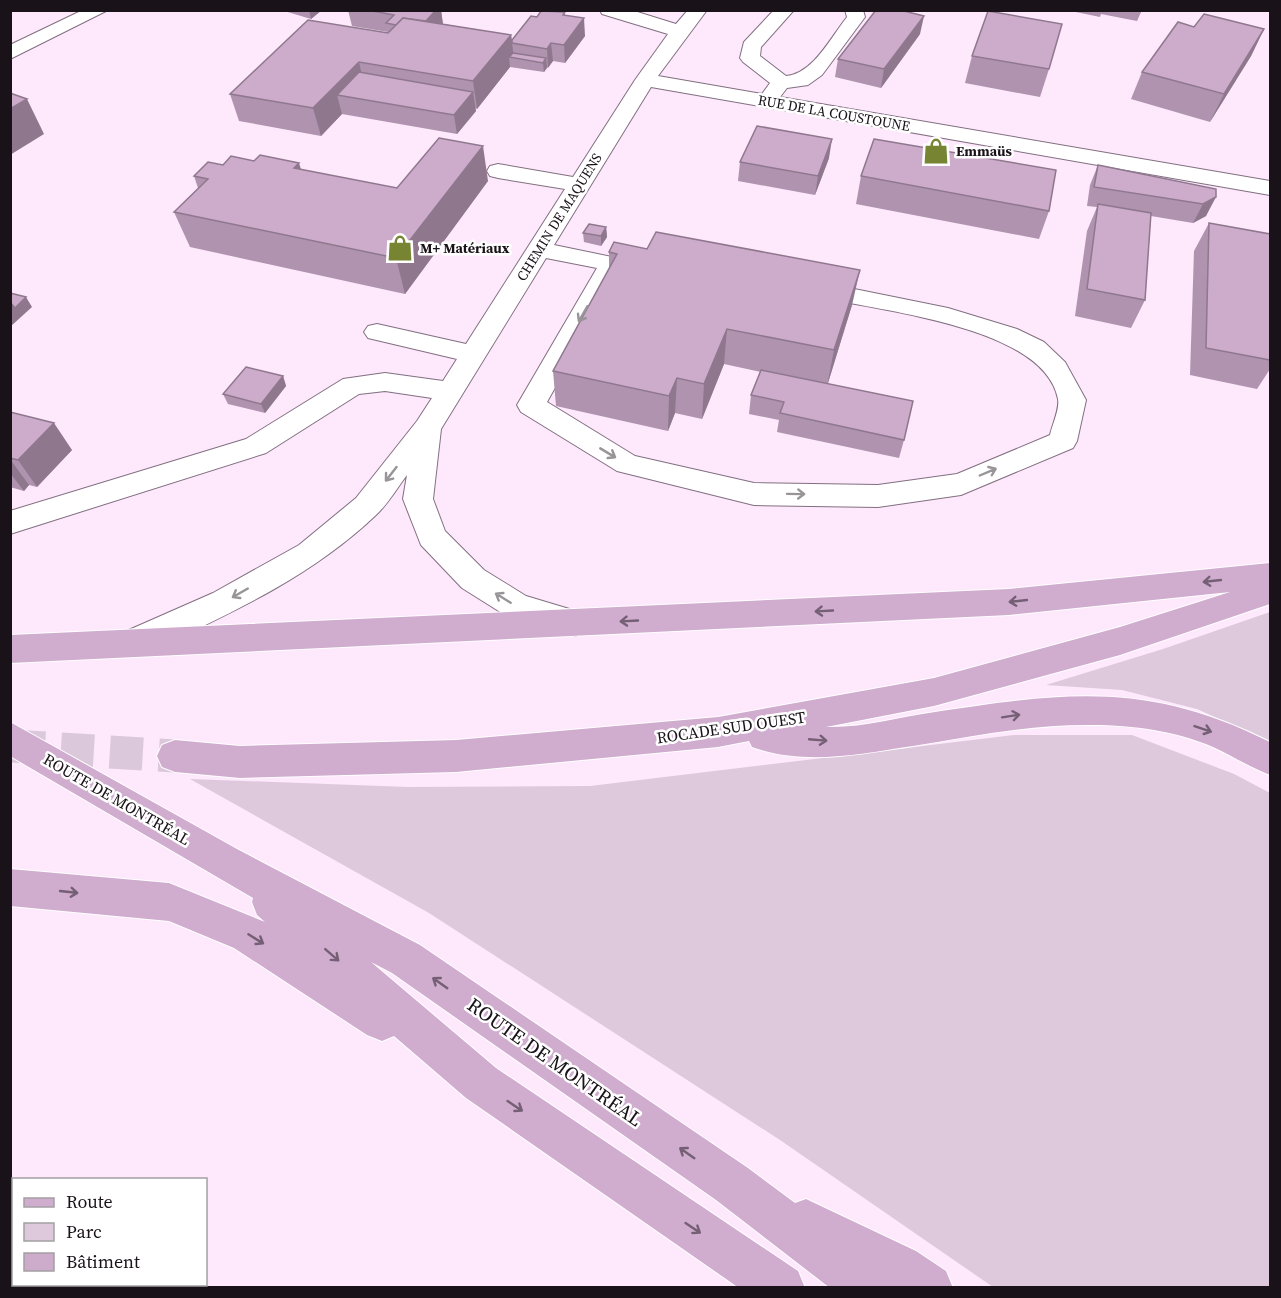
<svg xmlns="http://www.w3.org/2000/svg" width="1281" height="1298" font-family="'Source Serif 4',serif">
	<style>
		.green { fill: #ddc8dc }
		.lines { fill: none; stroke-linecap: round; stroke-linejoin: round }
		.major-tunnel { stroke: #dbc8da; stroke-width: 33; stroke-dasharray: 33 16; stroke-linecap: butt }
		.minor-casing { stroke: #826f81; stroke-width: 2 }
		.major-casing { stroke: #fff; stroke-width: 2 }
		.minor { fill: #fff; fill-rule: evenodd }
		.major { fill: #d0accf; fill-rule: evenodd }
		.wall { fill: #af93af }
		.shaded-wall { fill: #8f788e }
		.building { fill: #ccabcb; stroke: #8f788e; stroke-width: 1.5 }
		.oneway { stroke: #989497 }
		.oneway2 { stroke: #745f74 }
		.labels { text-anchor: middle; stroke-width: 5; stroke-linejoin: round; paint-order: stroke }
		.far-street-label { font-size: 14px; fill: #191218; stroke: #fff }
		.far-poi-label { font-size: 14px; font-weight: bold; fill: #191218; stroke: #fff; text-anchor: start }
		.street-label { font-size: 16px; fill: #191218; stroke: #fff }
		.near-street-label { font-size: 20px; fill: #191218; stroke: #fff }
	</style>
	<rect width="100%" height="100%" fill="#fde8fc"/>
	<g class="green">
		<polygon points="1270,612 1270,742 1197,709 1122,690 1046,685 1163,649"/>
		<polygon points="1014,735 1132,735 1234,774 1270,793 1270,1287 993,1287 780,1140 429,913 190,779 408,787 590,786"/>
	</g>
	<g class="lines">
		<polyline class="major-tunnel" points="12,746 175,756"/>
		<g class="minor-casing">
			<g id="minor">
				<polygon points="83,10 108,10 10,59 10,45"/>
				<path d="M600,10H631L676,24L688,10H707L658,76L762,94L770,83L743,62L740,58L744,42L774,10H794L761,47L760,56L786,76C813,74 831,37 847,17L845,10H863L865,17L822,75L808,85L787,88L780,97L1270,181V195L651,87L554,245L612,257L645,249L662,252L665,257L662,262L621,269L547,402L635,456L754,483L878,485L957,474L1050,435C1052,425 1060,409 1058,399C1043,322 863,310 801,293L798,288L801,283L810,280L948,308L1017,329L1044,342L1065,362L1086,400L1077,441L1073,448L961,495L878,507L754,505L617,471L521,412L517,405L597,268L546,258L441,429L433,499L445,531L484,570L526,596L586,614L591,623L586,632L575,636L505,615L462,588L421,545L403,499L407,475C397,488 388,504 376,515C310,578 227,615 146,653L134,657L122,653L118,643L122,633L213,593L299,545L356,498L417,421L432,398L385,391L359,394L266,453L10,534V511L246,439L343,379L385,373L443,381L457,359L368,338L364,332L368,326L377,324L466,344L565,189L498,178L490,176L487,171L490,166L498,164L573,177L635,80L668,34L602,14Z"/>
			</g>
		</g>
		<g class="major-casing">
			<g id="major">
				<path d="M1270,563V604L1120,655L934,706L826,727C863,728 900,717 935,712C1066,692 1148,681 1270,742V775C1250,767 1232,756 1213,747C1176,731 1133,725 1093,725C1033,724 972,736 913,746C859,754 805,766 752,747L749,741L718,747L456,772L240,778L175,772L162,767L157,756L162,745L175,740L240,746L456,740L718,717L934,678L1120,627L1230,592L1009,615L10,663V635L1009,589Z"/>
				<polygon points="10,722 237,849 420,945 748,1168 795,1203 806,1199 916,1251 946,1271 953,1288 830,1288 716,1200 392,973 371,962 496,1068 798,1271 805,1288 739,1288 466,1098 394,1036 382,1041 367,1035 234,948 169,921 10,906 10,869 169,883 265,922 257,915 252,902 253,898 10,756"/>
			</g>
		</g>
		<use href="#minor" class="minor"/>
		<use href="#major" class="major"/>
	</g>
	<g class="wall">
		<polygon points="281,10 322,10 311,19"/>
		<polygon points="348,10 441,10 443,24 511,35 512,40 537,17 565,12 565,15 585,36 565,63 553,61 544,72 510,67 477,109 475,108 476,111 457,134 342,114 321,136 239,121 230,94 388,33 388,32 352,26"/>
		<polygon points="1066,10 1142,10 1137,21 1101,14 1100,17"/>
		<polygon points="1194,27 1264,29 1251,56 1210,122 1131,99 1142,72"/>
		<polygon points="920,34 881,88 835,77 838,59"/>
		<polygon points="972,56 1049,69 1040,97 965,83"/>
		<polygon points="829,158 815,195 738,181 740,162"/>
		<polygon points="1098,165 1216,189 1206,216 1193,223 1151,216 1145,300 1131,328 1075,316 1087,231 1097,207 1087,206 1090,185"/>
		<polygon points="301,170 397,188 488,181 405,294 190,247 174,212 198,188 194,176"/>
		<polygon points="861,176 1049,211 1039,239 856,204"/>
		<polygon points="1209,223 1270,234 1270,369 1257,389 1190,375 1194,251"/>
		<polygon points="606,227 607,237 601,246 584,242 583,233"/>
		<polygon points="609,252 852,305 828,383 904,440 899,458 777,432 779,420 749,414 751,395 761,372 724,364 702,419 675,413 668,431 556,406 553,371 609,269"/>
		<polygon points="283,376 286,386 265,413 228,404 223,394"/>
		<polygon points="10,412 72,450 37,487 29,485 24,491 10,487"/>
	</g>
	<g class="shaded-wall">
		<polygon points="309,10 322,10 311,19"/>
		<polygon points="436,10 441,10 443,25 419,29"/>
		<polygon points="924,16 920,34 881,88 884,69"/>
		<polygon points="584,18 585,36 565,63 564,45"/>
		<polygon points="1264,29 1251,56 1210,122 1224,94"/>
		<polygon points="511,35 514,58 509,57 510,67 477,109 473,81"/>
		<polygon points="551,43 553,61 548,68 547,49"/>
		<polygon points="546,58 547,67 544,72 543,63"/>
		<polygon points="359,62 365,89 337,95 342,114 321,136 313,108"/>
		<polygon points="473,92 476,111 457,134 454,115"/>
		<polygon points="27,99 44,134 10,155 10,109"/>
		<polygon points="832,139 829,158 815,195 818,176"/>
		<polygon points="483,146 488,181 405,294 396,258"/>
		<polygon points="299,163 310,198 294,168"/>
		<polygon points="1216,197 1206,216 1193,223 1203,204"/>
		<polygon points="606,227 607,237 601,246 601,236"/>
		<polygon points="860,270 852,305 827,386 834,350"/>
		<polygon points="26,297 32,307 10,327 10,302"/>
		<polygon points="727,329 724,364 702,419 704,384"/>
		<polygon points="283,376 286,386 265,413 261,404"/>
		<polygon points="677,378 675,413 668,431 669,396"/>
		<polygon points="54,423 72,450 37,487 18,460"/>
		<polygon points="10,459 29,485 24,491 10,473"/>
	</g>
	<g class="building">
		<polygon points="367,10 436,10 426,21 403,18 396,25 386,23 394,15"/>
		<polygon points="876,10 900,10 924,16 884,69 838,59"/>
		<polygon points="541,11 565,12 563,15 584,18 564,45 551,43 547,49 512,43 512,40 531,16 537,17"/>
		<polygon points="988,11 1062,24 1049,69 972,56"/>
		<polygon points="1204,14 1264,29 1224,94 1142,72 1178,22 1194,27"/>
		<polygon points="403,18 511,35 473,81 359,62 313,108 230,94 308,20 388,33"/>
		<polygon points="513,53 546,58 543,63 509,57"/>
		<polygon points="359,72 473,92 454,115 337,95"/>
		<polygon points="10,93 27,99 10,109"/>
		<polygon points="757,126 832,139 818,176 740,162"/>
		<polygon points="439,138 483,146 396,258 174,212 208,179 194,176 208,162 223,165 231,156 254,161 260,155 299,163 294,168 397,188"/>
		<polygon points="874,139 1056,170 1049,211 861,176"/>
		<polygon points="1098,165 1216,189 1216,197 1203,204 1094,187"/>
		<polygon points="1098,204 1151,213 1145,300 1087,289"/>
		<polygon points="1209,223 1270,234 1270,360 1206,348"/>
		<polygon points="589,224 606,227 601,236 583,233"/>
		<polygon points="656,232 860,270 834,350 727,329 704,384 677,378 669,396 553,371 617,254 609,252 614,242 647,249"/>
		<polygon points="10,293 26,297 15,308 10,302"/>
		<polygon points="246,367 283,376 261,404 223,394"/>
		<polygon points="761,370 913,401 904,440 780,413 784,402 751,395"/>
		<polygon points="10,412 54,423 18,460 10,458"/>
	</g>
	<defs><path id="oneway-shaft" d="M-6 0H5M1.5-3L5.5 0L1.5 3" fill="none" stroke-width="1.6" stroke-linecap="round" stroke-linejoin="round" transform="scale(1.5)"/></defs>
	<g class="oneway">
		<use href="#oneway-shaft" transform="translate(583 314) rotate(120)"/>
		<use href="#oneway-shaft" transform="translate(608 453) rotate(31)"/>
		<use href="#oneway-shaft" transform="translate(988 472) rotate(-23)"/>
		<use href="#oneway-shaft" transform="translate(391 474) rotate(128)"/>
		<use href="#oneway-shaft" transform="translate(796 494) rotate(1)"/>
		<use href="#oneway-shaft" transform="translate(240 593) rotate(150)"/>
		<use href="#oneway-shaft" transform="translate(503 598) rotate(-148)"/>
	</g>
	<g class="oneway2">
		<use href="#oneway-shaft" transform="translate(1212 581) rotate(174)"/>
		<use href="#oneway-shaft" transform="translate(1018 601) rotate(174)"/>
		<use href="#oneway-shaft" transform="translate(824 611) rotate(177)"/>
		<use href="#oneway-shaft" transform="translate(629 621) rotate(177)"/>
		<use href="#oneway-shaft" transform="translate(1011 716) rotate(-9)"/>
		<use href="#oneway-shaft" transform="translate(1203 729) rotate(19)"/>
		<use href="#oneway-shaft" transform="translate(818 740) rotate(5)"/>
		<use href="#oneway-shaft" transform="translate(69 892) rotate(6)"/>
		<use href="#oneway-shaft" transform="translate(256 939) rotate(32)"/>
		<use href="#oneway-shaft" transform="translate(332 955) rotate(41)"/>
		<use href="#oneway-shaft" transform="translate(440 983) rotate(-145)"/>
		<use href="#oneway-shaft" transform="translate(515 1106) rotate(34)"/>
		<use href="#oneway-shaft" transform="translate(687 1153) rotate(-145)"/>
		<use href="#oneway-shaft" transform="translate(693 1228) rotate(34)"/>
	</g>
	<defs>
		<g id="shop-bare" transform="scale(2.07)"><path d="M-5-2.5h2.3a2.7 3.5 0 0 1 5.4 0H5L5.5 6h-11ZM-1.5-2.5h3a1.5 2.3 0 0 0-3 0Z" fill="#778432" stroke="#fff" stroke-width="2.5" paint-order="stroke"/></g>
	</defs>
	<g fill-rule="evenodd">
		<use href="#shop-bare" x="936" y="151"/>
		<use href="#shop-bare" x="400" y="248"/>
	</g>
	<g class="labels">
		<g class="far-street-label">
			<text transform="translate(834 113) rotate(10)" y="5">RUE DE LA COUSTOUNE</text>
			<text transform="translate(559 217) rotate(-58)" y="5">CHEMIN DE MAQUENS</text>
		</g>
		<g class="far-poi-label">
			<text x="956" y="156">Emmaüs</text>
			<text x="420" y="253">M+ Matériaux</text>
		</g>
		<g class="street-label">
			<text transform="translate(731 727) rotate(-8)" y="6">ROCADE SUD OUEST</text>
			<text transform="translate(117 799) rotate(30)" y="6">ROUTE DE MONTRÉAL</text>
		</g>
		<g class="near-street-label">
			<text transform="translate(555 1062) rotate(35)" y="7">ROUTE DE MONTRÉAL</text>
		</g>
	</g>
	<rect width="1281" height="1298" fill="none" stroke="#191218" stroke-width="24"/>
	<rect x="12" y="1178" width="195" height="108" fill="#ffffff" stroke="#a3a0a3" stroke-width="1.5"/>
	<rect x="24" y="1198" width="30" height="9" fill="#d0accf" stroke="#a3a0a3" stroke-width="1.5"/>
	<text x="66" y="1208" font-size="18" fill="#191218">Route</text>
	<rect x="24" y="1223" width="30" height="18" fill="#ddc8dc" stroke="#a3a0a3" stroke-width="1.5"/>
	<text x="66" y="1238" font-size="18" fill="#191218">Parc</text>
	<rect x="24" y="1253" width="30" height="18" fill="#ccabcb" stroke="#a3a0a3" stroke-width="1.5"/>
	<text x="66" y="1268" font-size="18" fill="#191218">Bâtiment</text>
</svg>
